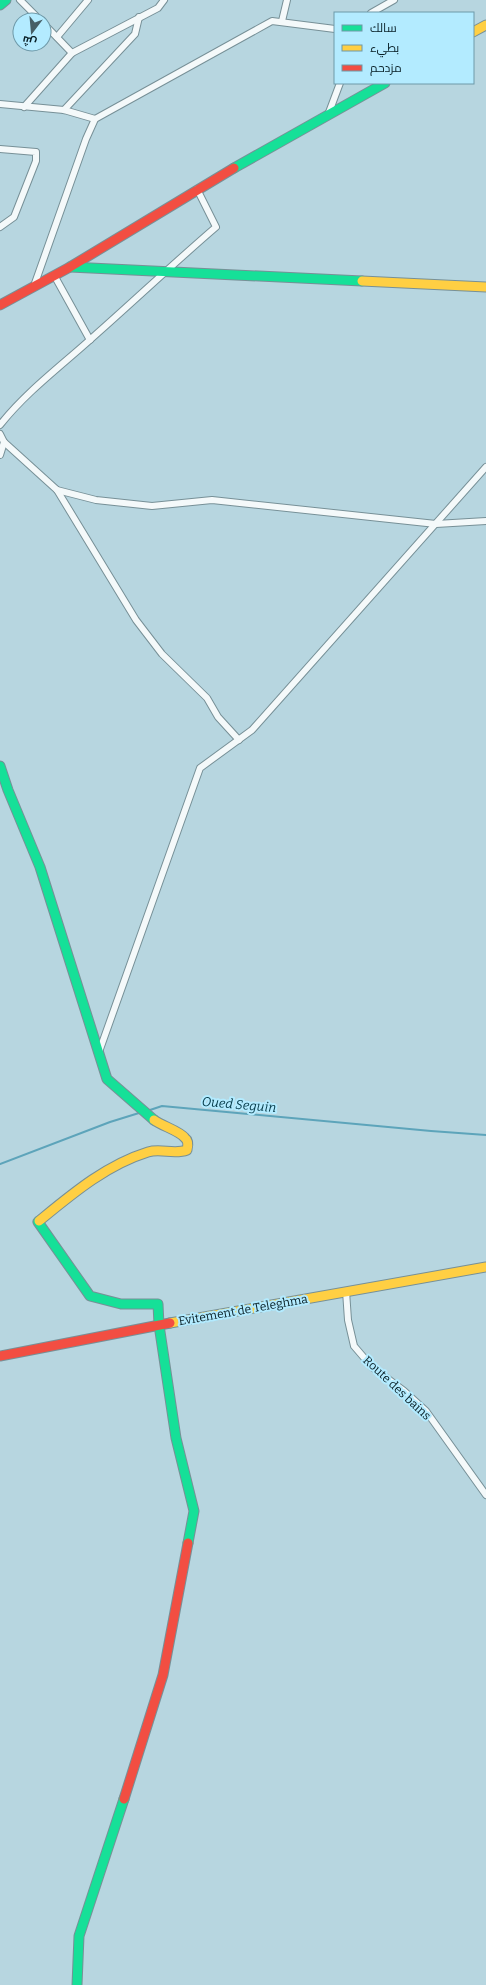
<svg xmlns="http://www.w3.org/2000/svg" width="486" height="1985" font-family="Bitter,Cairo,serif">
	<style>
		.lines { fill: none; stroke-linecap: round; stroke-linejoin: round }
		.stream { stroke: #5da4ba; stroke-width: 2 }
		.street-casing { stroke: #779097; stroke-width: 8 }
		.fast-casing { stroke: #779097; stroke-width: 11 }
		.slow-casing { stroke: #779097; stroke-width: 11 }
		.jam-casing { stroke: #779097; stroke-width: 11 }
		.street { stroke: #f4f9fa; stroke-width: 6 }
		.fast { stroke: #16e098; stroke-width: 9 }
		.slow { stroke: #ffcf43; stroke-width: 9 }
		.jam { stroke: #f24e42; stroke-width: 9 }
		.labels { text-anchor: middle; stroke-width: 4; stroke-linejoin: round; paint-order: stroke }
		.street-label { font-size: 12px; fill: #071e25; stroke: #b3ebff }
		.water-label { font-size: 13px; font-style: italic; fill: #053b4a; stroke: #b3ebff }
	</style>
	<rect width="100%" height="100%" fill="#b7d6e0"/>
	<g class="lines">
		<g class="stream">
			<polyline points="147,1111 162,1106 431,1131 486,1135"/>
			<polyline points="0,1164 110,1122 139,1113"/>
		</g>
		<g class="street-casing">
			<g id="street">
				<polyline points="20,0 40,20"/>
				<polyline points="371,13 394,0"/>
				<polyline points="282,21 287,0"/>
				<polyline points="44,24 72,53"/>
				<polyline points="57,37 88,0"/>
				<polyline points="0,104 64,110 95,119"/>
				<polyline points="24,107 72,53 158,8 164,0"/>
				<polyline points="64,110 135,34 139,17"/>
				<polyline points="328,115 340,83"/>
				<polyline points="0,149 36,152 36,161 14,217 0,227"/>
				<polyline points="54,275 90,340"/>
				<polyline points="34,286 86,139 95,119 272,21 335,29"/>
				<path d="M0,425C26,392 61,366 92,338C134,301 174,263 216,227L197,189"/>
				<polyline points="0,434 4,442 0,455"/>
				<polyline points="4,442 57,490 96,500 152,506 212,500 436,524 486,521"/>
				<polyline points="57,490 136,620 162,654 207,698 218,717 239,740"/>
				<polyline points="99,1052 200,768 252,730 486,467"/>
				<polyline points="346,1291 348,1320 354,1346 372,1367 404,1391 426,1411 486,1495"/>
			</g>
		</g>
		<g class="fast-casing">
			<g id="fast">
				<polyline points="0,5 6,0"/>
				<polyline points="234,168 385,83"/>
				<polyline points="70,267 362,281"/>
				<polyline points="0,766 8,790 40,867 107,1079 154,1120"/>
				<polyline points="39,1221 38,1222 90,1296 121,1304 158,1304 159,1325 176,1438 194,1511 188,1543"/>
				<polyline points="77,1985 79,1936 124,1799"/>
			</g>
		</g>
		<g class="slow-casing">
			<g id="slow">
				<polyline points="473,32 486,25"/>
				<polyline points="362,281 486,287"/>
				<path d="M39,1221C72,1194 106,1165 148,1152C161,1148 174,1155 187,1150C188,1146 189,1141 185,1138C180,1131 162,1126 154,1120"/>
				<polyline points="170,1323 486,1267"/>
			</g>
		</g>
		<g class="jam-casing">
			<g id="jam">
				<polyline points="0,305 70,267 234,168"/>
				<polyline points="0,1356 170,1323"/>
				<polyline points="124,1799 163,1675 188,1543"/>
			</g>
		</g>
		<use href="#street" class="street"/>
		<use href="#fast" class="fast"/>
		<use href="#slow" class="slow"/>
		<use href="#jam" class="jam"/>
	</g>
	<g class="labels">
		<g class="street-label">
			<text transform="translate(243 1310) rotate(-10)" y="4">Evitement de Teleghma</text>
			<text transform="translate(397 1388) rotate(43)" y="4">Route des bains</text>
		</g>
		<g class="water-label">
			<text transform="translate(239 1104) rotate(5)" y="5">Oued Seguin</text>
		</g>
	</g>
	<rect x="334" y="12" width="140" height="72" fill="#b3ebff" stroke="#6e99a8"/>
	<rect x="342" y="25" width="20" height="6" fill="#16e098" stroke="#6e99a8"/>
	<text x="370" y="32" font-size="12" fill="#071e25">سالك</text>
	<rect x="342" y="45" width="20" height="6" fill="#ffcf43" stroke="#6e99a8"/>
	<text x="370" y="52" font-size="12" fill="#071e25">بطيء</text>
	<rect x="342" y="65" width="20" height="6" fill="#f24e42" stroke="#6e99a8"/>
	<text x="370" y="72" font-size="12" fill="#071e25">مزدحم</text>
	<g transform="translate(32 32) rotate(196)"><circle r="19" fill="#b3ebff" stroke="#6e99a8"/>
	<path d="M0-3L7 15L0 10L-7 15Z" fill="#455e66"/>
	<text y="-6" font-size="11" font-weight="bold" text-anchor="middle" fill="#071e25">ش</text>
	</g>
</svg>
